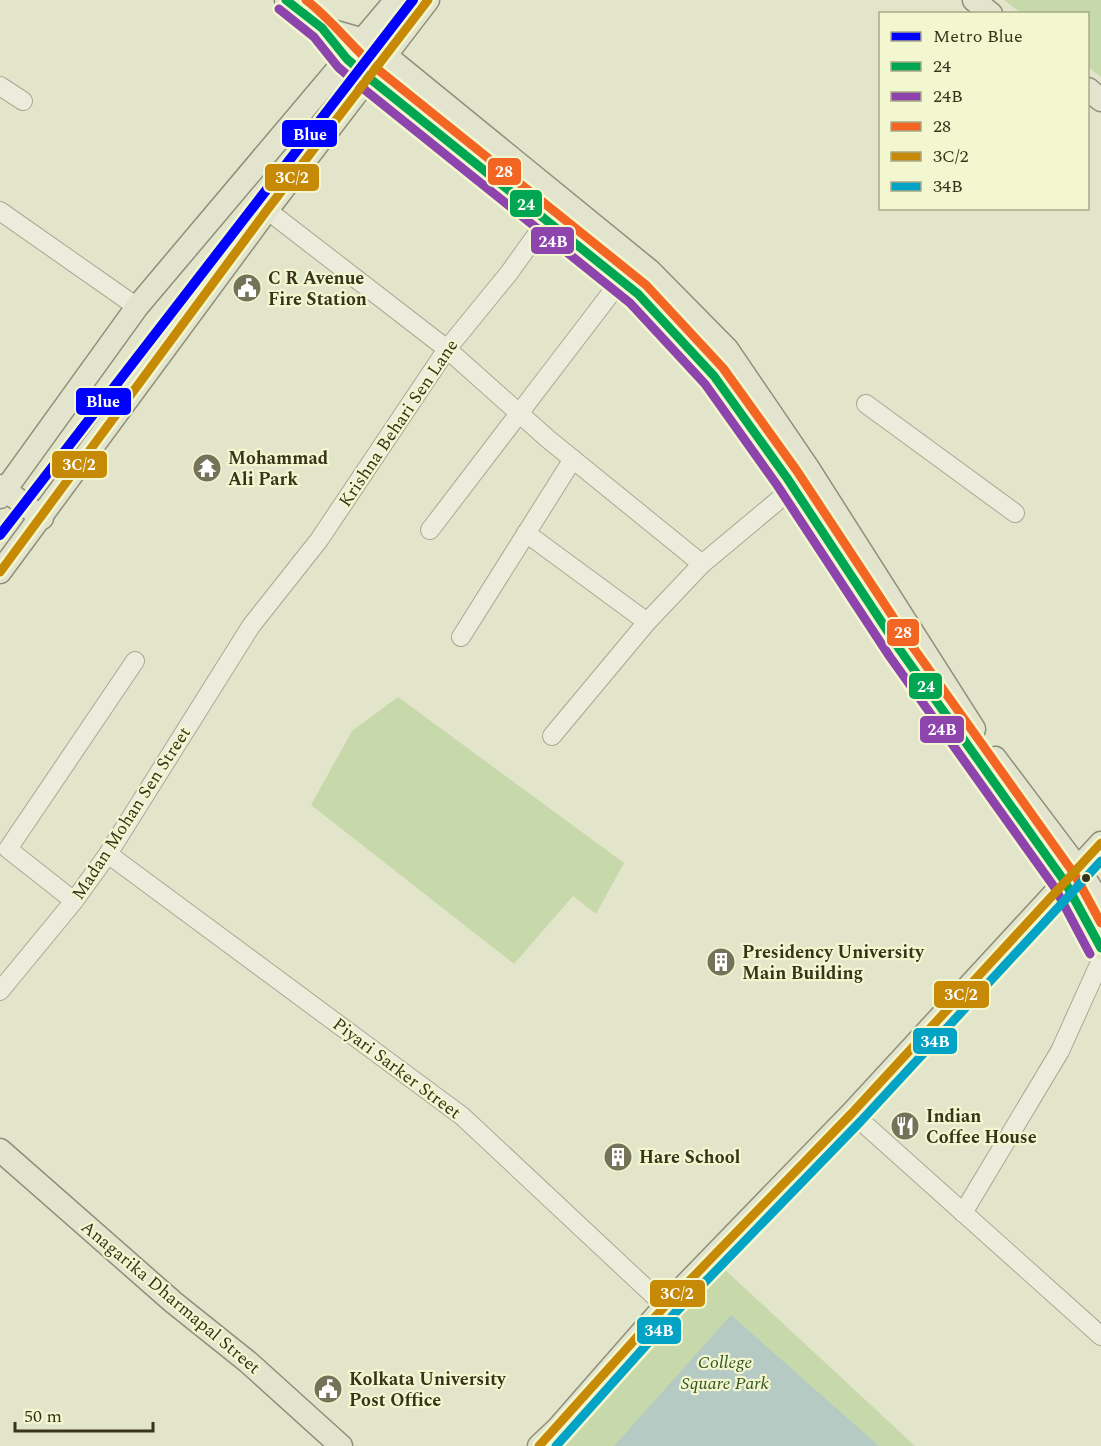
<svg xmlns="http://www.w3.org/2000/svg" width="1101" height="1446" font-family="Spectral,serif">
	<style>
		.green { fill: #c7d8ab }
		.water { fill: #b6cac4 }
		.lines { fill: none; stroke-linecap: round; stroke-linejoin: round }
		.minor-casing { stroke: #a8a894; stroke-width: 20 }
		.major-casing { stroke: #8e8e7a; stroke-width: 25 }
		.minor { stroke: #ebecdc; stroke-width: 18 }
		.major { stroke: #e2e4cd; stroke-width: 22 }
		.bus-1-casing { stroke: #f3f7cf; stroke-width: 14 }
		.bus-2-casing { stroke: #f3f7cf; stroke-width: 14 }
		.bus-3-casing { stroke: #f3f7cf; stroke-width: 14 }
		.bus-4-casing { stroke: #f3f7cf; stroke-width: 14 }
		.bus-5-casing { stroke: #f3f7cf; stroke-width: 14 }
		.bus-1 { stroke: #00a651; stroke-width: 9 }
		.bus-2 { stroke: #8e44ad; stroke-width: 9 }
		.bus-3 { stroke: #f26522; stroke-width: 9 }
		.bus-4 { stroke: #c78a07; stroke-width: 9 }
		.bus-5 { stroke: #03a3c5; stroke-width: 9 }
		.metro-1-casing { stroke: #f3f7cf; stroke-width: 15 }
		.metro-1 { stroke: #00f; stroke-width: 10 }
		.bus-dot { fill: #38341c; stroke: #f3f7cf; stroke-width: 2 }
		.labels { text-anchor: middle; stroke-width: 4.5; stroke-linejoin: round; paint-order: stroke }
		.poi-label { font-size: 18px; font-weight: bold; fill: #38341c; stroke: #f3f7cf; text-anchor: start }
		.street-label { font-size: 18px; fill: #38341c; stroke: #f3f7cf }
		.park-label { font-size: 18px; font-style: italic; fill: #345521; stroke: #f3f7cf }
		.line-badge { stroke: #f3f7cf; stroke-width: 2 }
		.badge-label { font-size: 16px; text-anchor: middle; font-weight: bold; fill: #fff }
	</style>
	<rect width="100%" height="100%" fill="#e3e5ca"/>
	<g class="green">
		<polygon points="1004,0 1101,0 1101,77 1088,67 1088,14 1021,13"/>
		<polygon points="398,697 624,863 596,914 573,896 514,964 311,805 352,731"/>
		<polygon points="722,1267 915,1446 555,1446"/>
	</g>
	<polygon class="water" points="731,1315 879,1446 614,1446"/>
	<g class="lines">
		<g class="minor-casing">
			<g id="minor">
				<polyline points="0,86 23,101"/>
				<polyline points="267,210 447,349 548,439 702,564"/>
				<polyline points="0,211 137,307"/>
				<polyline points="866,404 1015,513"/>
				<polyline points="430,530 621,280"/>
				<polyline points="526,533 647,622"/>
				<polyline points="461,637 573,459"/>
				<polyline points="552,736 647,622 702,564 793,488"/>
				<polyline points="108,854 462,1116 665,1306"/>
				<polyline points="74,901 8,849 135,661"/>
				<polyline points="0,991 74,901 108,854 251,626 319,540 447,349 509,273 547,220"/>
				<polyline points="852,1113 1101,1336"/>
				<polyline points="963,1213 1060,1051 1101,960"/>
			</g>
		</g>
		<g class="major-casing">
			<g id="major">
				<polyline points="286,0 322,28 347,59 368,77 638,294 714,376 787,478 900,650 1065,882 1101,948"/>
				<polyline points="974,0 991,14"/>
				<polyline points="322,28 364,40 385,55 650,271 727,349 808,468 974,729"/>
				<polyline points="1088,89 1101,100"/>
				<polyline points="0,486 42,518"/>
				<polyline points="0,497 137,307 396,0"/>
				<polyline points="0,572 267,210 428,0"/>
				<polyline points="995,758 1078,868 1101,904"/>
				<polyline points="0,1150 173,1302 248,1362 341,1446"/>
				<polyline points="539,1446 558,1428 665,1306 852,1113 1101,843"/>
			</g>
		</g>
		<use href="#minor" class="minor"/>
		<use href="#major" class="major"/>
		<g class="bus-1-casing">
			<polyline id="bus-1" points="286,0 322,28 347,59 368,77 638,294 714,376 787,478 900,650 1065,882 1101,948"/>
		</g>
		<g class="bus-2-casing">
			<polyline id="bus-2" points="279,9 314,37 338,67 360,86 630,303 705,384 777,485 890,657 1055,888 1090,954"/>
		</g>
		<g class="bus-3-casing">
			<path id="bus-3" d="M306,0C332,20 351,46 376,68L646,285L723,368L797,471L910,643L1075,875L1101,923"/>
		</g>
		<g class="bus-4-casing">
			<g id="bus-4">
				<polyline points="0,572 267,210 428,0"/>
				<polyline points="539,1446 665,1306 852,1113 1101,843"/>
			</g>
		</g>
		<g class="bus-5-casing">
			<polyline id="bus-5" points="556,1446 674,1314 861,1121 1101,861"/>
		</g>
		<use href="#bus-1" class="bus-1"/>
		<use href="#bus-2" class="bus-2"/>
		<use href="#bus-3" class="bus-3"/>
		<use href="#bus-4" class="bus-4"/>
		<use href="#bus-5" class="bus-5"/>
		<g class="metro-1-casing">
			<polyline id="metro-1" points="0,535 413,0"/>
		</g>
		<use href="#metro-1" class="metro-1"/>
	</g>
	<defs>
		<g id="civic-disc" transform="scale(1.5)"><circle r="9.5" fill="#747259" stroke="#f3f7cf"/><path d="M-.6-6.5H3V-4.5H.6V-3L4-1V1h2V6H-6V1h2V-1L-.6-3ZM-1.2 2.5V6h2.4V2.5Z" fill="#fff"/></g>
		<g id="temple-disc" transform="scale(1.5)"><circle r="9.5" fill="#747259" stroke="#f3f7cf"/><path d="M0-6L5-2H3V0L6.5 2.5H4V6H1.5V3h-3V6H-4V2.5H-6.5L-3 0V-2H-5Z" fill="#fff"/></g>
		<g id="building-disc" transform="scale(1.5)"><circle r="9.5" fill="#747259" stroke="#f3f7cf"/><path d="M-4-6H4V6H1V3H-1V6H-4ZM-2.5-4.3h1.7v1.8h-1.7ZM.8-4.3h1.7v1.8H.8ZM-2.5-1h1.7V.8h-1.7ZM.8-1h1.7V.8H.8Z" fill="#fff"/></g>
		<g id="restaurant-disc" transform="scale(1.5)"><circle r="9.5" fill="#747259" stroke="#f3f7cf"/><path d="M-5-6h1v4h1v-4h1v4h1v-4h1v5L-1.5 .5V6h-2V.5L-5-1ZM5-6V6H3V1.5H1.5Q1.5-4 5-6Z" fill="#fff"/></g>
	</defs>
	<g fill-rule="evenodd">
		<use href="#civic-disc" x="247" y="288"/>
		<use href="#temple-disc" x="207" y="468"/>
		<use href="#building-disc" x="721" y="962"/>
		<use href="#restaurant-disc" x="905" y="1126"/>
		<use href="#building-disc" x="618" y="1157"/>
		<use href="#civic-disc" x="328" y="1389"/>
	</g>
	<circle class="bus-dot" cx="1086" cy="878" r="5"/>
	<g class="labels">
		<g class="poi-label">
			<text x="268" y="284">C R Avenue<tspan x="268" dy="21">Fire Station</tspan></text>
			<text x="228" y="464">Mohammad<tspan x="228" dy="21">Ali Park</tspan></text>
			<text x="742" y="958">Presidency University<tspan x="742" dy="21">Main Building</tspan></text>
			<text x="926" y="1122">Indian<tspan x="926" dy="21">Coffee House</tspan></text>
			<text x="639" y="1163">Hare School</text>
			<text x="349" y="1385">Kolkata University<tspan x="349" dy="21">Post Office</tspan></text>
		</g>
		<g class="street-label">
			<text transform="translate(398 423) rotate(-56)" y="6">Krishna Behari Sen Lane</text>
			<text transform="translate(131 813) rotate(-57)" y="6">Madan Mohan Sen Street</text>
			<text transform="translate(397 1068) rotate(37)" y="6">Piyari Sarker Street</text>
			<text transform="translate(171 1297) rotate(40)" y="6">Anagarika Dharmapal Street</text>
		</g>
		<g class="park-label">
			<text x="725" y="1368">College<tspan x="725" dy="21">Square Park</tspan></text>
		</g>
	</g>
	<g class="line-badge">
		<rect x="281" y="119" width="57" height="29" rx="6" fill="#00f"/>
		<rect x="487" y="157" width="35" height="29" rx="6" fill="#f26522"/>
		<rect x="264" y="163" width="56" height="29" rx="6" fill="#c78a07"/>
		<rect x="509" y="189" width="34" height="29" rx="6" fill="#00a651"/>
		<rect x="530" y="226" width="45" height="29" rx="6" fill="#8e44ad"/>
		<rect x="75" y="387" width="57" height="29" rx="6" fill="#00f"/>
		<rect x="51" y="450" width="57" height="29" rx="6" fill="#c78a07"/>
		<rect x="886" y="618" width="34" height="29" rx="6" fill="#f26522"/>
		<rect x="908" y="672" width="35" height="28" rx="6" fill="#00a651"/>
		<rect x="919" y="715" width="46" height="29" rx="6" fill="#8e44ad"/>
		<rect x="933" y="980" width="57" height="29" rx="6" fill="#c78a07"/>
		<rect x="912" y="1027" width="46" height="28" rx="6" fill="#03a3c5"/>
		<rect x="649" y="1279" width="57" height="29" rx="6" fill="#c78a07"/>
		<rect x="636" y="1316" width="46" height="29" rx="6" fill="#03a3c5"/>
	</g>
	<g class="badge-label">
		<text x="310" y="140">Blue</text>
		<text x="504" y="177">28</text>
		<text x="292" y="183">3C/2</text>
		<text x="526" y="210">24</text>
		<text x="553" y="247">24B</text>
		<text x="103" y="407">Blue</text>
		<text x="79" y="470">3C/2</text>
		<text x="903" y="638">28</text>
		<text x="926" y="692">24</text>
		<text x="942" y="735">24B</text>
		<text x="961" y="1000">3C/2</text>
		<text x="935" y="1047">34B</text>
		<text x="677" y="1299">3C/2</text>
		<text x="659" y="1336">34B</text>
	</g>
	<rect x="879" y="12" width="210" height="198" fill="#f3f7cf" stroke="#a8a987" stroke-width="1.5"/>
	<rect x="891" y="32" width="30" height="9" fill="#0000ff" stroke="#a8a987" stroke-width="1.5"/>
	<text x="933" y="42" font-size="18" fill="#38341c">Metro Blue</text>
	<rect x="891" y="62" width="30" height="9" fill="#00a651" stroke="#a8a987" stroke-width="1.5"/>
	<text x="933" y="72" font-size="18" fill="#38341c">24</text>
	<rect x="891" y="92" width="30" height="9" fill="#8e44ad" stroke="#a8a987" stroke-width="1.5"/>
	<text x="933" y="102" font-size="18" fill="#38341c">24B</text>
	<rect x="891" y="122" width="30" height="9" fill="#f26522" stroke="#a8a987" stroke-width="1.5"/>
	<text x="933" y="132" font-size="18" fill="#38341c">28</text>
	<rect x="891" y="152" width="30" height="9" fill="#c78a07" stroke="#a8a987" stroke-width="1.5"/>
	<text x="933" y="162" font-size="18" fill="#38341c">3C/2</text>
	<rect x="891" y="182" width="30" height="9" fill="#03a3c5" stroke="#a8a987" stroke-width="1.5"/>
	<text x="933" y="192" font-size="18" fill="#38341c">34B</text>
	<path d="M15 1422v9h138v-9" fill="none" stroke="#38341c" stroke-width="3"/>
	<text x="24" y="1422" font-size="18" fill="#38341c" stroke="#f3f7cf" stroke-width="4.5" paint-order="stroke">50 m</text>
</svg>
